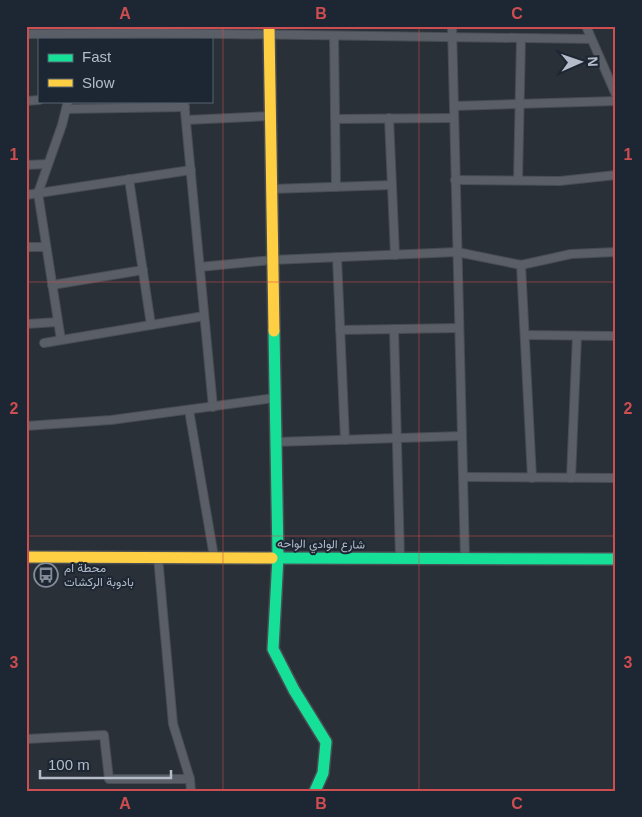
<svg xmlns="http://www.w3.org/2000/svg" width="642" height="817" font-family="Arial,Vazirmatn,sans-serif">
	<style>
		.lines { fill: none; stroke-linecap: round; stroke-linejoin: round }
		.street-casing { stroke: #484c53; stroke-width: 10 }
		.fast-casing { stroke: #484c53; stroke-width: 14 }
		.slow-casing { stroke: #484c53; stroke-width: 14 }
		.street { stroke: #5a5e66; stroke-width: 8 }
		.fast { stroke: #16e098; stroke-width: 11 }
		.slow { stroke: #ffcf43; stroke-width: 11 }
		.grid { fill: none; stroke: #ce4d50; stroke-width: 1; stroke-opacity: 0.55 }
		.labels { text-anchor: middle; stroke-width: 4; stroke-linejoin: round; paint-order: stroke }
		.street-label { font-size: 12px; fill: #b4bcc9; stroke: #1d2633 }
		.poi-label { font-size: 12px; fill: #b4bcc9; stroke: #1d2633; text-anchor: start }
		.neatline { fill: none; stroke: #ce4d50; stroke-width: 2 }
		.grid-label { font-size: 16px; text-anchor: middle; font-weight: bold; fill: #ce4d50 }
	</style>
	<rect width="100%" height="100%" fill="#2a3038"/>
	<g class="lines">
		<g class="street-casing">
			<g id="street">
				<polyline points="452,26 465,559"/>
				<polyline points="586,26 616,95"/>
				<polyline points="26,34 154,33 591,39"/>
				<polyline points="334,36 336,187"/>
				<polyline points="26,101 39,100"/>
				<polyline points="184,101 213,407"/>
				<polyline points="454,106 616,101"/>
				<polyline points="66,109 185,107"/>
				<polyline points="389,118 395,255"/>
				<polyline points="335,119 454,118"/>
				<polyline points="186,120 270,116"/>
				<polyline points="26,165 48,164"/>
				<polyline points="129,179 151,325"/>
				<polyline points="455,180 560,181 616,175"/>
				<polyline points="518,180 521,38"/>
				<polyline points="271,189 392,185"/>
				<polyline points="26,195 191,170"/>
				<polyline points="26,247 46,247"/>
				<polyline points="337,257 345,440"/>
				<polyline points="521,265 532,478"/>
				<polyline points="200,267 272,260 457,252 521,265 571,254 616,252"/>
				<polyline points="52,285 143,270"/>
				<polyline points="26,324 58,322"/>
				<polyline points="394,329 400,559"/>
				<polyline points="340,330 459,328"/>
				<polyline points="525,335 616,336"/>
				<polyline points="61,340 38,193 62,125 68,101"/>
				<polyline points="44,343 204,316"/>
				<polyline points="189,410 214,557"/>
				<polyline points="26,426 111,420 274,398"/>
				<polyline points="275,442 462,436"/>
				<polyline points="463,477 616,478"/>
				<polyline points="571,478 577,336"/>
				<polyline points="158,557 173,724 190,779 191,791"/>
				<polyline points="26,739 104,735 109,779 190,779"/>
			</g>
		</g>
		<g class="fast-casing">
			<g id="fast">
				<polyline points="274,331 278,557 273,649 294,690 326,742 323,773 315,791"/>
				<polyline points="272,558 616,559"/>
			</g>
		</g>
		<g class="slow-casing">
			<g id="slow">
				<polyline points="269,26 274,331"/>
				<polyline points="26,557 272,558"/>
			</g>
		</g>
		<use href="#street" class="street"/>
		<use href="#fast" class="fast"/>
		<use href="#slow" class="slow"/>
	</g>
	<path class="grid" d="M223,26V791M419,26V791M26,282H616M26,536H616"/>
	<defs>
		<g id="bus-ring" transform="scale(1.25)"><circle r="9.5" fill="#1d2633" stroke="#848b96" stroke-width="1.5"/><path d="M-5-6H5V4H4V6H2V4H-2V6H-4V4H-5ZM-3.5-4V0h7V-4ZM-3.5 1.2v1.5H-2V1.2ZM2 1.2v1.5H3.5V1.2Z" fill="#848b96"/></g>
	</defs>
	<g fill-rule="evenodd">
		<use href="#bus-ring" x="46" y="575"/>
	</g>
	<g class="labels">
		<g class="street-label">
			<text transform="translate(321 544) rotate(1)" y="4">شارع الوادي الواحه</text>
		</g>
		<g class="poi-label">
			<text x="64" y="572">محطة ام<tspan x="64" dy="14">بادوبة الركشات</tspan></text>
		</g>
	</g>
	<rect width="642" height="817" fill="none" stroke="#1d2633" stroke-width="55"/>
	<rect x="38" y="38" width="175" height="65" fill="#1d2633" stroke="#59626f"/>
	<rect x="48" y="54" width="25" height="8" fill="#16e098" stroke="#59626f"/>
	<text x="82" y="62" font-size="15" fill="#b4bcc9">Fast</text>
	<rect x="48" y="79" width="25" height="8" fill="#ffcf43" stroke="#59626f"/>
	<text x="82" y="88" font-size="15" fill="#b4bcc9">Slow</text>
	<g transform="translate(580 62) rotate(88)" stroke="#1d2633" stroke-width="4" paint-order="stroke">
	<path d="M0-4L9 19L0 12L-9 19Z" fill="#b4bcc9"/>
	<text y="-8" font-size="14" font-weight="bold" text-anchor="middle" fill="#b4bcc9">N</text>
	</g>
	<path d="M40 770v8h131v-8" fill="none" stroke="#b4bcc9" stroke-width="2.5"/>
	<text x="48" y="770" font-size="15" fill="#b4bcc9" stroke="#1d2633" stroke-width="4" paint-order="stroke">100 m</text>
	<rect x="28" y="28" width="586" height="762" class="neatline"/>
	<g class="grid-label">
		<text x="125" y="19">A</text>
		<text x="321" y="19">B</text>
		<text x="517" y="19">C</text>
		<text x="14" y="160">1</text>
		<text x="628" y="160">1</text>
		<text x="14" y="414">2</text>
		<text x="628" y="414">2</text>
		<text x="14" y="668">3</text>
		<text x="628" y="668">3</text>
		<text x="125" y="809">A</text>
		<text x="321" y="809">B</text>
		<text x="517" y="809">C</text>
	</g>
</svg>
